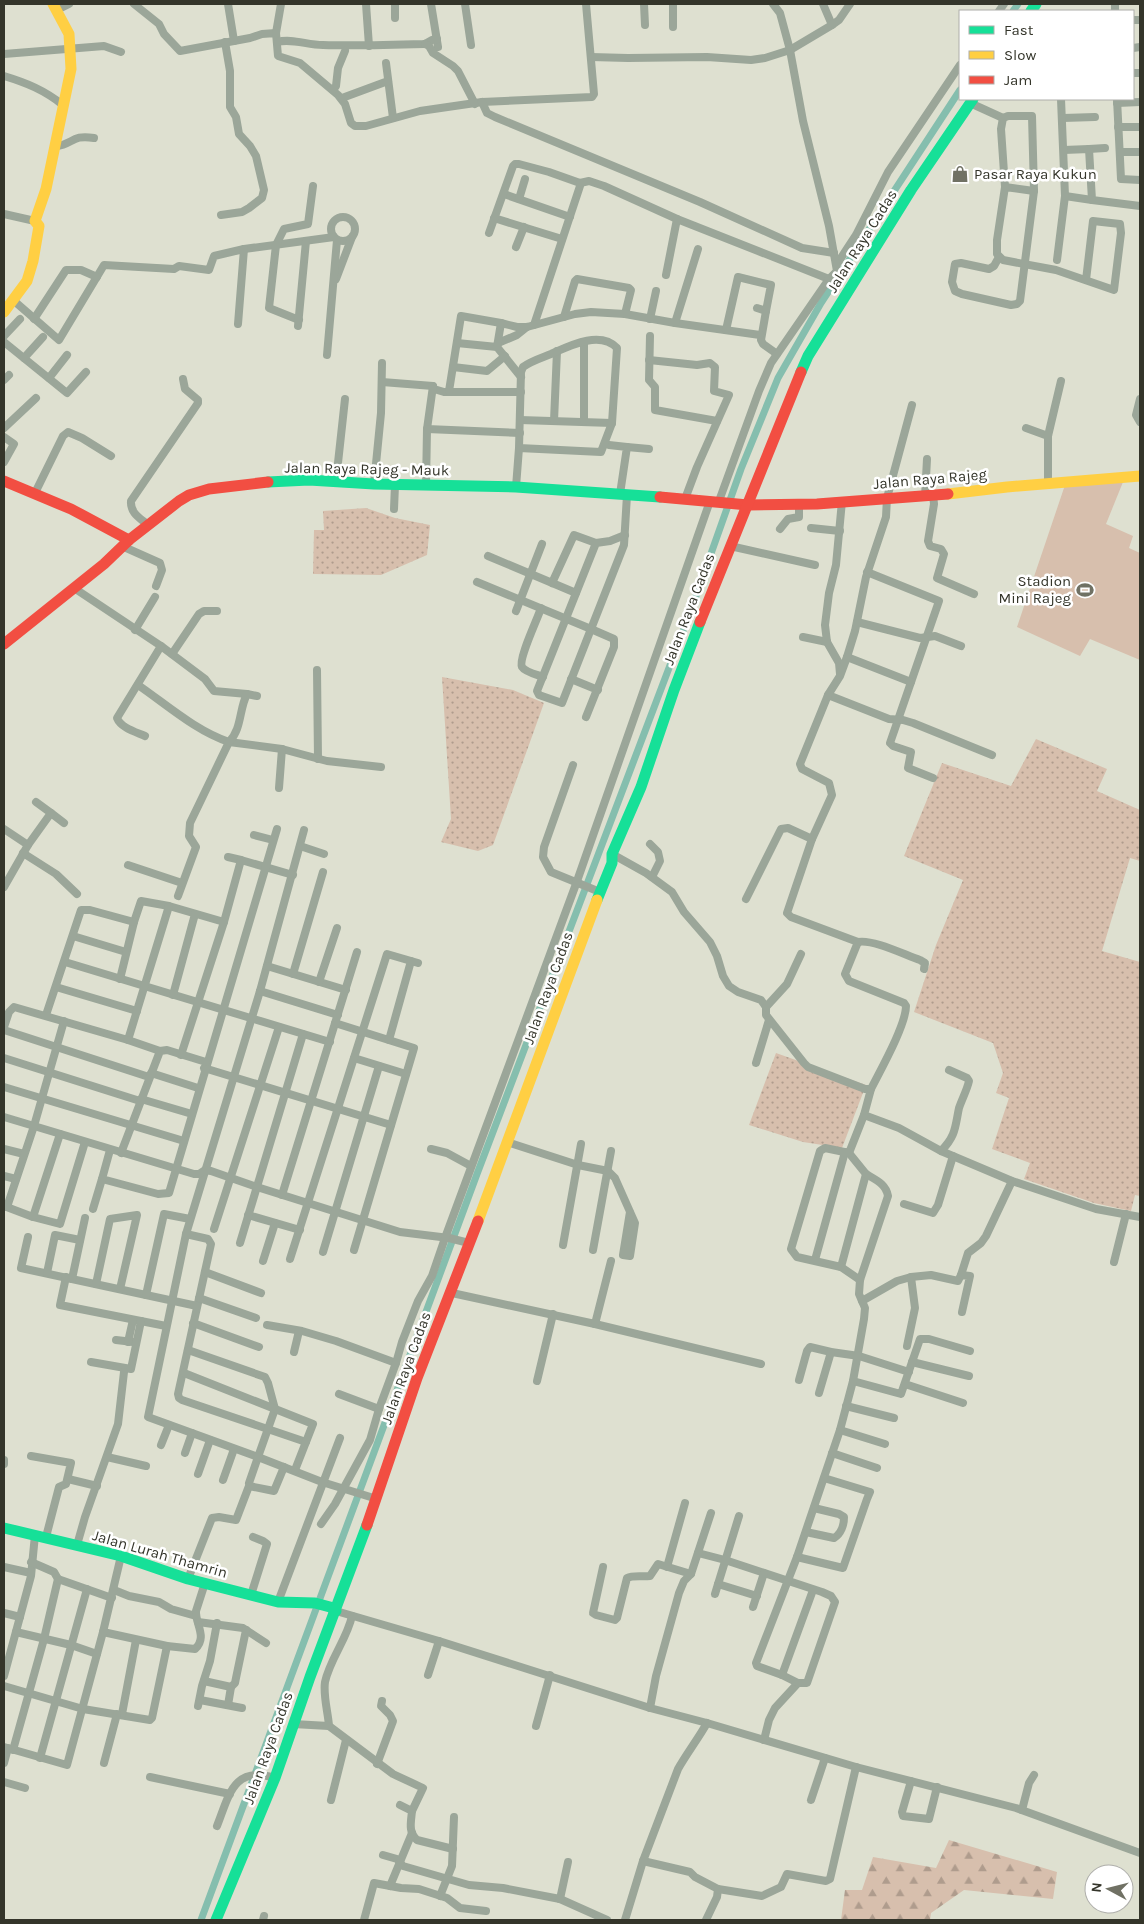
<svg xmlns="http://www.w3.org/2000/svg" width="1144" height="1924" font-family="Karla,sans-serif">
	<style>
		.grass { fill: url(#grass-dots) }
		.forest { fill: url(#forest-firs) }
		.green { fill: #d7bfad }
		.lines { fill: none; stroke-linecap: round; stroke-linejoin: round }
		.canal { stroke: #85beae; stroke-width: 7 }
		.street { stroke: #9ba699; stroke-width: 8 }
		.fast { stroke: #16e098; stroke-width: 11 }
		.slow { stroke: #ffcf43; stroke-width: 11 }
		.jam { stroke: #f24e42; stroke-width: 11 }
		.labels { text-anchor: middle; stroke-width: 5; stroke-linejoin: round; paint-order: stroke }
		.poi-label { font-size: 15px; fill: #34352a; stroke: #fff; text-anchor: start }
		.street-label { font-size: 15px; fill: #34352a; stroke: #fff }
	</style>
	<defs>
		<pattern id="grass-dots" width="8" height="8" patternUnits="userSpaceOnUse" patternTransform="scale(1.25)"><rect width="8" height="8" fill="#d7bfad"/><path d="M2 2h.1M6 6h.1" fill="none" stroke="#af9c8d" stroke-width="1.8" stroke-linecap="round"/></pattern>
		<pattern id="forest-firs" width="22" height="20" patternUnits="userSpaceOnUse" patternTransform="scale(1.25)"><rect width="22" height="20" fill="#d7bfad"/><path d="M5 1l3.5 6h-7zM16 11l3.5 6h-7z" fill="#af9c8d"/></pattern>
	</defs>
	<rect width="100%" height="100%" fill="#dee0d0"/>
	<g class="grass">
		<polygon points="366,508 395,518 430,525 427,555 381,575 313,574 314,530 324,530 323,511"/>
		<polygon points="442,677 513,690 544,703 493,845 478,851 441,842 451,819"/>
		<polygon points="1036,739 1107,769 1097,791 1140,810 1140,861 1130,858 1102,951 1140,962 1140,1196 1135,1195 1131,1211 1094,1203 1024,1179 1030,1163 992,1149 1009,1098 996,1093 1003,1073 993,1043 914,1012 936,945 963,880 904,856 942,763 1011,786"/>
		<polygon points="776,1053 866,1085 842,1148 803,1142 749,1125"/>
	</g>
	<polygon class="forest" points="949,1840 1057,1872 1053,1899 964,1890 931,1913 930,1920 841,1920 845,1890 862,1890 873,1857 936,1868"/>
	<polygon class="green" points="1123,482 1106,524 1133,536 1129,548 1140,553 1140,660 1090,639 1080,656 1017,627 1065,485"/>
	<g class="lines">
		<g class="canal">
			<polyline points="1013,11 1018,4"/>
			<polyline points="201,1920 477,1174 691,610 741,469 778,378 821,303 960,90"/>
		</g>
		<g class="street">
			<polyline points="134,4 159,24 164,34 180,51 250,38 262,34 276,33 278,56 300,63 338,95 345,104 351,123 355,126 366,126 420,111 482,102 592,97 594,94 586,4"/>
			<polyline points="228,4 234,41"/>
			<polyline points="366,4 369,46"/>
			<polyline points="395,4 395,18"/>
			<polyline points="431,4 438,47"/>
			<polyline points="465,4 471,45"/>
			<polyline points="644,4 645,25"/>
			<polyline points="673,4 673,27"/>
			<polyline points="823,4 832,25"/>
			<polyline points="57,10 69,4"/>
			<polyline points="999,11 1004,4"/>
			<polyline points="1115,11 1115,4"/>
			<polyline points="1133,20 1139,20"/>
			<polyline points="276,33 281,4"/>
			<path d="M277,42C292,38 307,45 323,45C357,46 391,45 425,44L432,40L437,39"/>
			<polyline points="425,44 429,46 433,53 453,66 458,71 475,104"/>
			<polyline points="1133,48 1140,47"/>
			<polyline points="4,54 104,46 121,52"/>
			<polyline points="591,57 628,58 707,57 751,60 765,58 790,50 832,25 839,20 850,4"/>
			<polyline points="386,63 393,118"/>
			<polyline points="1133,73 1140,73"/>
			<path d="M4,76C27,83 44,90 63,105"/>
			<polyline points="333,90 336,86 338,68 345,51"/>
			<polyline points="342,98 388,81"/>
			<polyline points="1117,99 1121,179 1140,180"/>
			<polyline points="482,102 487,113 495,117 700,202 802,248 834,253"/>
			<polyline points="970,103 1003,118"/>
			<polyline points="1117,103 1140,102"/>
			<polyline points="1063,118 1095,117"/>
			<polyline points="1118,127 1140,127"/>
			<path d="M56,146C73,145 71,134 94,138"/>
			<polyline points="1089,149 1105,148"/>
			<polyline points="1064,150 1089,149 1092,200 1140,206"/>
			<polyline points="1120,152 1140,152"/>
			<polyline points="1034,191 1005,187 997,240 997,254 1003,260 1056,270 1114,290 1121,233 1120,224 1093,221 1086,280"/>
			<polyline points="504,194 570,217"/>
			<polyline points="1065,196 1092,200"/>
			<polyline points="519,199 525,179"/>
			<polyline points="4,214 35,221"/>
			<polyline points="221,215 242,212 249,208 262,198 264,190 256,156 250,146 239,134 236,117 230,107 230,71 225,42"/>
			<circle cx="343" cy="229" r="12"/>
			<polyline points="494,218 562,239"/>
			<polyline points="489,233 513,166 515,164 519,164 549,172 580,183 589,181 604,186 677,219 829,279"/>
			<polyline points="516,247 524,227"/>
			<polyline points="999,257 994,266 989,269 961,263 955,264 952,282 955,291 962,294 1011,305 1017,304 1020,301 1034,191 1032,116 1008,116 1003,118 1001,129 1005,187"/>
			<polyline points="1057,260 1065,196 1061,99"/>
			<polyline points="837,264 856,235 888,172 960,65"/>
			<polyline points="666,275 677,219"/>
			<polyline points="336,279 352,237"/>
			<polyline points="13,300 59,340 104,265 174,269 179,266 209,270 214,256 244,249 334,237"/>
			<polyline points="757,308 766,311 761,340 763,344 777,354"/>
			<polyline points="564,317 575,281 577,279 629,288 631,290 625,314"/>
			<polyline points="34,319 66,270 81,270 97,277"/>
			<polyline points="650,319 656,291"/>
			<polyline points="299,320 269,308 276,245 284,229 308,224 313,186"/>
			<polyline points="675,323 760,335"/>
			<polyline points="238,324 244,249"/>
			<polyline points="534,325 580,186 580,183"/>
			<polyline points="298,326 306,241"/>
			<polyline points="726,330 738,277 771,285 766,311"/>
			<polyline points="4,336 20,319"/>
			<polyline points="650,336 649,380 655,387 655,410 717,421"/>
			<polyline points="4,342 67,393 86,372"/>
			<polyline points="457,343 497,347 521,377"/>
			<polyline points="498,343 517,335 527,327"/>
			<polyline points="497,347 501,323 517,327 527,327 575,314 591,312 625,314 675,323 698,249"/>
			<polyline points="327,355 337,240"/>
			<polyline points="24,358 43,337"/>
			<polyline points="649,360 697,365 710,363 715,367 714,391 729,395 697,467 685,499"/>
			<polyline points="453,367 487,371 505,356"/>
			<polyline points="49,378 67,355"/>
			<polyline points="4,380 9,375"/>
			<polyline points="382,382 433,386 434,389 444,392 521,392"/>
			<polyline points="433,386 427,429 520,433"/>
			<polyline points="449,391 461,316 501,323"/>
			<polyline points="1140,399 1136,415 1140,422"/>
			<polyline points="520,420 612,423"/>
			<polyline points="554,421 557,351"/>
			<polyline points="584,421 584,342"/>
			<polyline points="4,428 36,398"/>
			<polyline points="1026,428 1048,436"/>
			<polyline points="4,437 14,444 4,462"/>
			<polyline points="609,445 627,447 620,494"/>
			<polyline points="627,447 649,449"/>
			<polyline points="336,481 345,399"/>
			<polyline points="374,484 381,413 382,363"/>
			<polyline points="1048,484 1048,436 1061,381"/>
			<polyline points="426,486 427,429"/>
			<path d="M516,487L519,448L521,372L523,367C531,361 541,358 551,354C569,346 600,330 617,348L612,423L601,452L519,448"/>
			<polyline points="35,493 63,436 68,432 82,438 111,456"/>
			<polyline points="933,495 934,504 928,541 930,546 941,549 944,554 937,578 974,594"/>
			<polyline points="925,497 927,459"/>
			<polyline points="719,501 759,391 771,363 829,279 837,271 829,226 803,121 790,50 780,13 773,4"/>
			<polyline points="394,509 395,485"/>
			<path d="M148,525C140,518 130,513 131,501L198,403V400L185,389L183,379"/>
			<polyline points="811,528 840,531"/>
			<polyline points="780,529 788,519 799,517 799,503"/>
			<polyline points="730,546 815,565"/>
			<polyline points="124,547 160,563 162,570 156,586"/>
			<polyline points="488,556 576,593"/>
			<polyline points="867,572 939,601 890,743 893,746 911,752 908,768 933,778"/>
			<polyline points="477,582 591,629 624,545 627,495"/>
			<polyline points="552,583 574,535 596,543"/>
			<polyline points="74,588 161,646 205,679 214,691 247,694"/>
			<path d="M541,608C538,618 518,659 522,667C525,672 538,675 543,677"/>
			<polyline points="516,611 542,544"/>
			<polyline points="857,622 920,638 935,636 961,646"/>
			<polyline points="135,630 155,597"/>
			<polyline points="803,637 827,642"/>
			<polyline points="172,654 199,614 204,611 217,611"/>
			<polyline points="847,657 911,682"/>
			<polyline points="317,670 318,759"/>
			<polyline points="840,674 839,663 827,642 825,625 829,593 836,565 842,501"/>
			<polyline points="571,679 598,690"/>
			<path d="M138,685C167,705 196,731 229,742L190,823L189,836L196,847L178,896"/>
			<polyline points="828,695 889,719 903,720 913,723 992,755"/>
			<polyline points="586,717 614,647 614,639 591,629 562,703 539,695 537,691 596,543 610,541 625,535"/>
			<path d="M145,736C136,732 121,728 117,718L161,646"/>
			<polyline points="229,742 282,749 327,761 381,767"/>
			<path d="M229,742C242,729 239,709 247,694L257,696"/>
			<polyline points="573,765 544,847 543,857 551,872 600,892"/>
			<polyline points="279,788 282,749"/>
			<polyline points="51,813 64,823"/>
			<polyline points="4,829 28,845"/>
			<polyline points="304,830 260,991 186,1234 208,1239 211,1244 178,1394 179,1398 182,1400 306,1442"/>
			<polyline points="254,835 273,840"/>
			<polyline points="650,844 658,852 660,861 652,877"/>
			<polyline points="300,846 324,854"/>
			<polyline points="23,853 56,874 77,894"/>
			<polyline points="612,854 646,873 672,892 684,912 710,942 717,956 723,976 729,986 738,992 761,1000 766,1007 766,1015 804,1063 808,1067 865,1089 871,1089 864,1115 899,1128 941,1151 1012,1181 1096,1209 1140,1217"/>
			<polyline points="228,857 241,860"/>
			<polyline points="128,865 182,883"/>
			<polyline points="4,887 28,845 51,813 36,802"/>
			<polyline points="746,899 781,829 788,828 812,839"/>
			<polyline points="73,936 126,952"/>
			<path d="M858,942C873,939 905,955 920,960L925,963L924,969"/>
			<polyline points="65,962 330,1042"/>
			<polyline points="267,966 346,990"/>
			<polyline points="293,974 323,872"/>
			<polyline points="120,979 134,922 141,901 169,906 224,922"/>
			<polyline points="319,982 337,928"/>
			<polyline points="56,987 137,1011"/>
			<polyline points="260,991 338,1015"/>
			<polyline points="173,995 195,914"/>
			<polyline points="766,1007 787,984 801,954"/>
			<polyline points="46,1015 81,910 90,910 134,922"/>
			<polyline points="335,1023 414,1048 354,1250"/>
			<polyline points="4,1027 9,1012 14,1007 128,1040 169,906"/>
			<polyline points="4,1030 149,1077"/>
			<polyline points="128,1040 160,1051"/>
			<polyline points="389,1040 411,961"/>
			<polyline points="181,1055 224,922 241,860 293,875"/>
			<polyline points="4,1058 140,1101"/>
			<polyline points="354,1058 406,1074"/>
			<polyline points="756,1063 769,1020"/>
			<polyline points="204,1068 391,1125"/>
			<polyline points="151,1073 198,1088"/>
			<polyline points="4,1087 184,1141"/>
			<path d="M871,1089C880,1071 906,1025 906,1006L904,1003L849,981L845,974L858,942L791,917L787,913L812,839L832,795L829,783L802,769L800,764L828,695L840,676L847,657L855,631L866,577L886,517L887,498L912,405"/>
			<polyline points="141,1099 192,1114"/>
			<polyline points="4,1117 194,1174 199,1174 205,1170 211,1171 257,1187 400,1232 449,1238 469,1243"/>
			<polyline points="507,1142 578,1165 608,1171 615,1178 635,1223 630,1256 623,1255 630,1212"/>
			<polyline points="4,1149 24,1154"/>
			<polyline points="431,1149 447,1153 471,1166"/>
			<polyline points="110,1150 102,1179 158,1194 169,1193 277,829"/>
			<path d="M941,1151C956,1136 955,1127 959,1108C962,1099 967,1090 969,1081L967,1078L949,1070"/>
			<polyline points="121,1153 160,1051 167,1050 206,1062"/>
			<polyline points="4,1176 16,1179"/>
			<polyline points="282,1195 357,952"/>
			<polyline points="904,1204 933,1213 938,1205 953,1156"/>
			<polyline points="4,1206 33,1217 60,1224 85,1142"/>
			<polyline points="7,1207 34,1126 64,1021"/>
			<polyline points="93,1209 102,1179"/>
			<polyline points="248,1215 300,1230"/>
			<polyline points="33,1217 60,1134"/>
			<polyline points="214,1229 279,1027"/>
			<polyline points="186,1234 148,1417 258,1457 249,1483"/>
			<polyline points="28,1237 21,1268 197,1306"/>
			<polyline points="240,1243 303,1034"/>
			<polyline points="563,1245 581,1144"/>
			<polyline points="593,1250 611,1151"/>
			<polyline points="323,1252 379,1066"/>
			<polyline points="290,1259 387,954 418,963"/>
			<polyline points="815,1260 845,1152"/>
			<polyline points="263,1261 275,1223"/>
			<polyline points="1114,1262 1126,1214"/>
			<polyline points="841,1267 866,1174 849,1153"/>
			<polyline points="205,1272 261,1293"/>
			<polyline points="47,1273 55,1235 80,1240"/>
			<polyline points="961,1275 968,1253 981,1243 986,1236 1012,1181"/>
			<polyline points="66,1277 60,1305 166,1326"/>
			<polyline points="72,1279 85,1218"/>
			<polyline points="860,1280 841,1267 797,1257 791,1249 820,1151 825,1148 849,1153 864,1115"/>
			<polyline points="96,1284 110,1219 137,1215 120,1289"/>
			<polyline points="452,1293 595,1324 761,1364"/>
			<polyline points="146,1295 164,1214 190,1219"/>
			<polyline points="199,1298 256,1318"/>
			<polyline points="862,1301 897,1281 911,1277 931,1275 958,1281 961,1275 970,1276 962,1312"/>
			<polyline points="193,1323 259,1347"/>
			<polyline points="595,1324 611,1261"/>
			<polyline points="267,1325 302,1331 336,1341 396,1363"/>
			<polyline points="116,1340 133,1342"/>
			<polyline points="128,1342 133,1320"/>
			<polyline points="907,1346 915,1308 911,1277"/>
			<polyline points="188,1350 265,1377 268,1383 275,1409 258,1457 322,1482 377,1499"/>
			<polyline points="294,1352 299,1331"/>
			<polyline points="91,1362 131,1369 141,1321"/>
			<polyline points="912,1362 969,1376"/>
			<polyline points="184,1373 313,1424 295,1470"/>
			<polyline points="799,1380 807,1351 810,1347 831,1352 859,1356 909,1372"/>
			<polyline points="537,1381 553,1314"/>
			<polyline points="853,1381 901,1394 920,1339 929,1339 970,1351"/>
			<polyline points="905,1384 963,1403"/>
			<polyline points="819,1393 831,1352"/>
			<polyline points="339,1394 379,1409"/>
			<polyline points="846,1406 894,1418"/>
			<polyline points="840,1430 885,1444"/>
			<polyline points="161,1445 169,1425"/>
			<polyline points="185,1453 192,1433"/>
			<polyline points="832,1453 877,1468"/>
			<polyline points="31,1456 71,1463 66,1484 59,1487 46,1537"/>
			<polyline points="107,1457 146,1466"/>
			<polyline points="4,1460 4,1464"/>
			<polyline points="198,1474 210,1440"/>
			<polyline points="68,1479 97,1486"/>
			<polyline points="223,1480 234,1449"/>
			<polyline points="321,1524 335,1504 370,1440 379,1409 396,1363 402,1342 418,1301 432,1276 445,1238 576,884 710,501"/>
			<path d="M806,1532L834,1538C841,1534 844,1525 844,1517L839,1514L814,1508"/>
			<polyline points="77,1545 85,1517 118,1424 124,1372"/>
			<polyline points="698,1553 725,1560 822,1592 831,1596 835,1602 807,1683 798,1683 775,1708 769,1720 764,1740"/>
			<polyline points="797,1557 843,1568 867,1499 870,1492 824,1478"/>
			<polyline points="4,1567 31,1573"/>
			<path d="M603,1567L593,1613L596,1615L615,1620L617,1618L627,1578C633,1575 642,1577 650,1576L658,1564L691,1574"/>
			<polyline points="667,1567 685,1503"/>
			<polyline points="58,1579 112,1598"/>
			<polyline points="188,1579 212,1518 219,1517 236,1520 249,1486 274,1491 284,1467"/>
			<polyline points="718,1584 757,1596"/>
			<polyline points="114,1590 129,1596 159,1602 171,1609 196,1616"/>
			<polyline points="715,1594 739,1516"/>
			<polyline points="251,1595 267,1544 263,1541 253,1537"/>
			<polyline points="278,1602 340,1438"/>
			<polyline points="753,1607 764,1573"/>
			<polyline points="336,1611 439,1641 650,1708 707,1723 856,1767 1016,1808 1140,1853"/>
			<polyline points="4,1613 20,1617"/>
			<path d="M352,1616C347,1639 330,1659 325,1682C323,1696 328,1712 329,1726L393,1774L423,1788L412,1811"/>
			<polyline points="198,1622 243,1628 266,1643"/>
			<polyline points="16,1632 71,1645 97,1654"/>
			<path d="M103,1632L167,1646L195,1649C208,1637 195,1624 196,1611L205,1583"/>
			<polyline points="428,1675 439,1641"/>
			<polyline points="782,1675 813,1590"/>
			<polyline points="4,1676 31,1576 35,1535"/>
			<polyline points="204,1681 231,1687"/>
			<path d="M798,1683L782,1675L757,1666L756,1663L797,1557L840,1430L853,1381L864,1319L865,1308L859,1294L860,1280L888,1196C886,1184 876,1180 866,1174"/>
			<polyline points="4,1686 83,1709 150,1720 152,1718 167,1646"/>
			<polyline points="200,1700 242,1708"/>
			<polyline points="228,1705 231,1687 235,1683 236,1678 246,1630"/>
			<polyline points="198,1706 202,1686 210,1661 217,1623"/>
			<polyline points="650,1708 656,1676 679,1593 684,1581 691,1574 711,1513"/>
			<polyline points="122,1714 136,1640"/>
			<polyline points="293,1724 329,1726"/>
			<polyline points="536,1726 550,1675"/>
			<polyline points="4,1747 67,1765 103,1632 121,1556"/>
			<polyline points="13,1750 44,1639 58,1579 54,1572 31,1562"/>
			<polyline points="40,1758 87,1589"/>
			<polyline points="4,1763 8,1748"/>
			<polyline points="104,1763 117,1714"/>
			<polyline points="377,1764 393,1721 390,1715 381,1706 382,1701"/>
			<polyline points="150,1777 230,1794"/>
			<polyline points="911,1781 902,1812 903,1816 929,1819 937,1787"/>
			<polyline points="4,1782 25,1788"/>
			<polyline points="331,1800 346,1740"/>
			<polyline points="811,1800 825,1758"/>
			<path d="M400,1805L412,1811C411,1822 408,1832 417,1840L453,1849"/>
			<polyline points="1022,1810 1029,1783 1034,1775"/>
			<path d="M217,1826C229,1796 233,1765 275,1778"/>
			<polyline points="383,1855 397,1859 403,1866 469,1885 503,1888 560,1899 607,1920"/>
			<polyline points="643,1861 690,1872 695,1877 718,1889 717,1897 706,1920"/>
			<polyline points="390,1886 412,1833"/>
			<polyline points="718,1889 762,1896 781,1887 787,1874 826,1881 830,1879 856,1767"/>
			<polyline points="440,1896 452,1866 454,1817"/>
			<polyline points="560,1899 568,1862"/>
			<polyline points="263,1920 264,1916"/>
			<polyline points="364,1920 374,1883 401,1888 419,1889 447,1898 460,1908 486,1911"/>
			<path d="M625,1920L643,1861L678,1769C687,1753 698,1739 707,1723"/>
		</g>
		<g class="fast">
			<polyline points="1031,11 1036,4"/>
			<polyline points="801,372 808,356 911,190 973,99"/>
			<polyline points="268,482 309,480 374,484 516,487 660,497"/>
			<polyline points="597,900 612,863 612,854 641,787 674,690 700,622"/>
			<polyline points="4,1528 121,1556 188,1579 278,1602 315,1603 330,1607 336,1611"/>
			<polyline points="216,1920 275,1778 310,1677 367,1525"/>
		</g>
		<g class="slow">
			<polyline points="4,312 27,281 33,261 39,226 35,221 46,189 71,69 69,34 53,4"/>
			<polyline points="948,494 1007,487 1140,476"/>
			<polyline points="478,1221 597,900"/>
		</g>
		<g class="jam">
			<polyline points="4,481 71,509 129,540"/>
			<polyline points="660,497 748,505 817,504 948,494"/>
			<polyline points="700,622 801,372"/>
			<polyline points="4,644 104,564 129,540 179,501 189,495 209,489 268,482"/>
			<polyline points="367,1525 417,1378 478,1221"/>
		</g>
	</g>
	<defs>
		<g id="shop-bare" transform="scale(1.35)"><path d="M-5-2.5h2.3a2.7 3.5 0 0 1 5.4 0H5L5.5 6h-11ZM-1.5-2.5h3a1.5 2.3 0 0 0-3 0Z" fill="#707164" stroke="#fff" stroke-width="2.5" paint-order="stroke"/></g>
		<g id="stadium-bare" transform="scale(1.35)"><path d="M0-5a6.5 5 0 1 0 0 10a6.5 5 0 1 0 0-10ZM-3.5-1.8h7v3.6h-7Z" fill="#707164" stroke="#fff" stroke-width="2.5" paint-order="stroke"/></g>
	</defs>
	<g fill-rule="evenodd">
		<use href="#shop-bare" x="960" y="174"/>
		<use href="#stadium-bare" x="1085" y="590"/>
	</g>
	<g class="labels">
		<g class="poi-label">
			<text x="974" y="179">Pasar Raya Kukun</text>
			<text x="1071" y="586" text-anchor="end">Stadion<tspan x="1071" dy="17">Mini Rajeg</tspan></text>
		</g>
		<g class="street-label">
			<text transform="translate(862 241) rotate(-58)" y="5">Jalan Raya Cadas</text>
			<text transform="translate(367 469) rotate(1)" y="5">Jalan Raya Rajeg - Mauk</text>
			<text transform="translate(930 479) rotate(-5)" y="5">Jalan Raya Rajeg</text>
			<text transform="translate(689 609) rotate(-69)" y="5">Jalan Raya Cadas</text>
			<text transform="translate(548 988) rotate(-70)" y="5">Jalan Raya Cadas</text>
			<text transform="translate(406 1368) rotate(-70)" y="5">Jalan Raya Cadas</text>
			<text transform="translate(160 1554) rotate(16)" y="5">Jalan Lurah Thamrin</text>
			<text transform="translate(268 1748) rotate(-70)" y="5">Jalan Raya Cadas</text>
		</g>
	</g>
	<rect width="1144" height="1924" fill="none" stroke="#34352a" stroke-width="10"/>
	<rect x="959" y="10" width="175" height="90" fill="#ffffff" stroke="#aeaeaa"/>
	<rect x="969" y="26" width="25" height="8" fill="#16e098" stroke="#aeaeaa"/>
	<text x="1004" y="35" font-size="15" fill="#34352a">Fast</text>
	<rect x="969" y="51" width="25" height="8" fill="#ffcf43" stroke="#aeaeaa"/>
	<text x="1004" y="60" font-size="15" fill="#34352a">Slow</text>
	<rect x="969" y="76" width="25" height="8" fill="#f24e42" stroke="#aeaeaa"/>
	<text x="1004" y="85" font-size="15" fill="#34352a">Jam</text>
	<g transform="translate(1109 1889) rotate(277)"><circle r="24" fill="#ffffff" stroke="#aeaeaa"/>
	<path d="M0-4L9 19L0 12L-9 19Z" fill="#707164"/>
	<text y="-8" font-size="14" font-weight="bold" text-anchor="middle" fill="#34352a">N</text>
	</g>
</svg>
